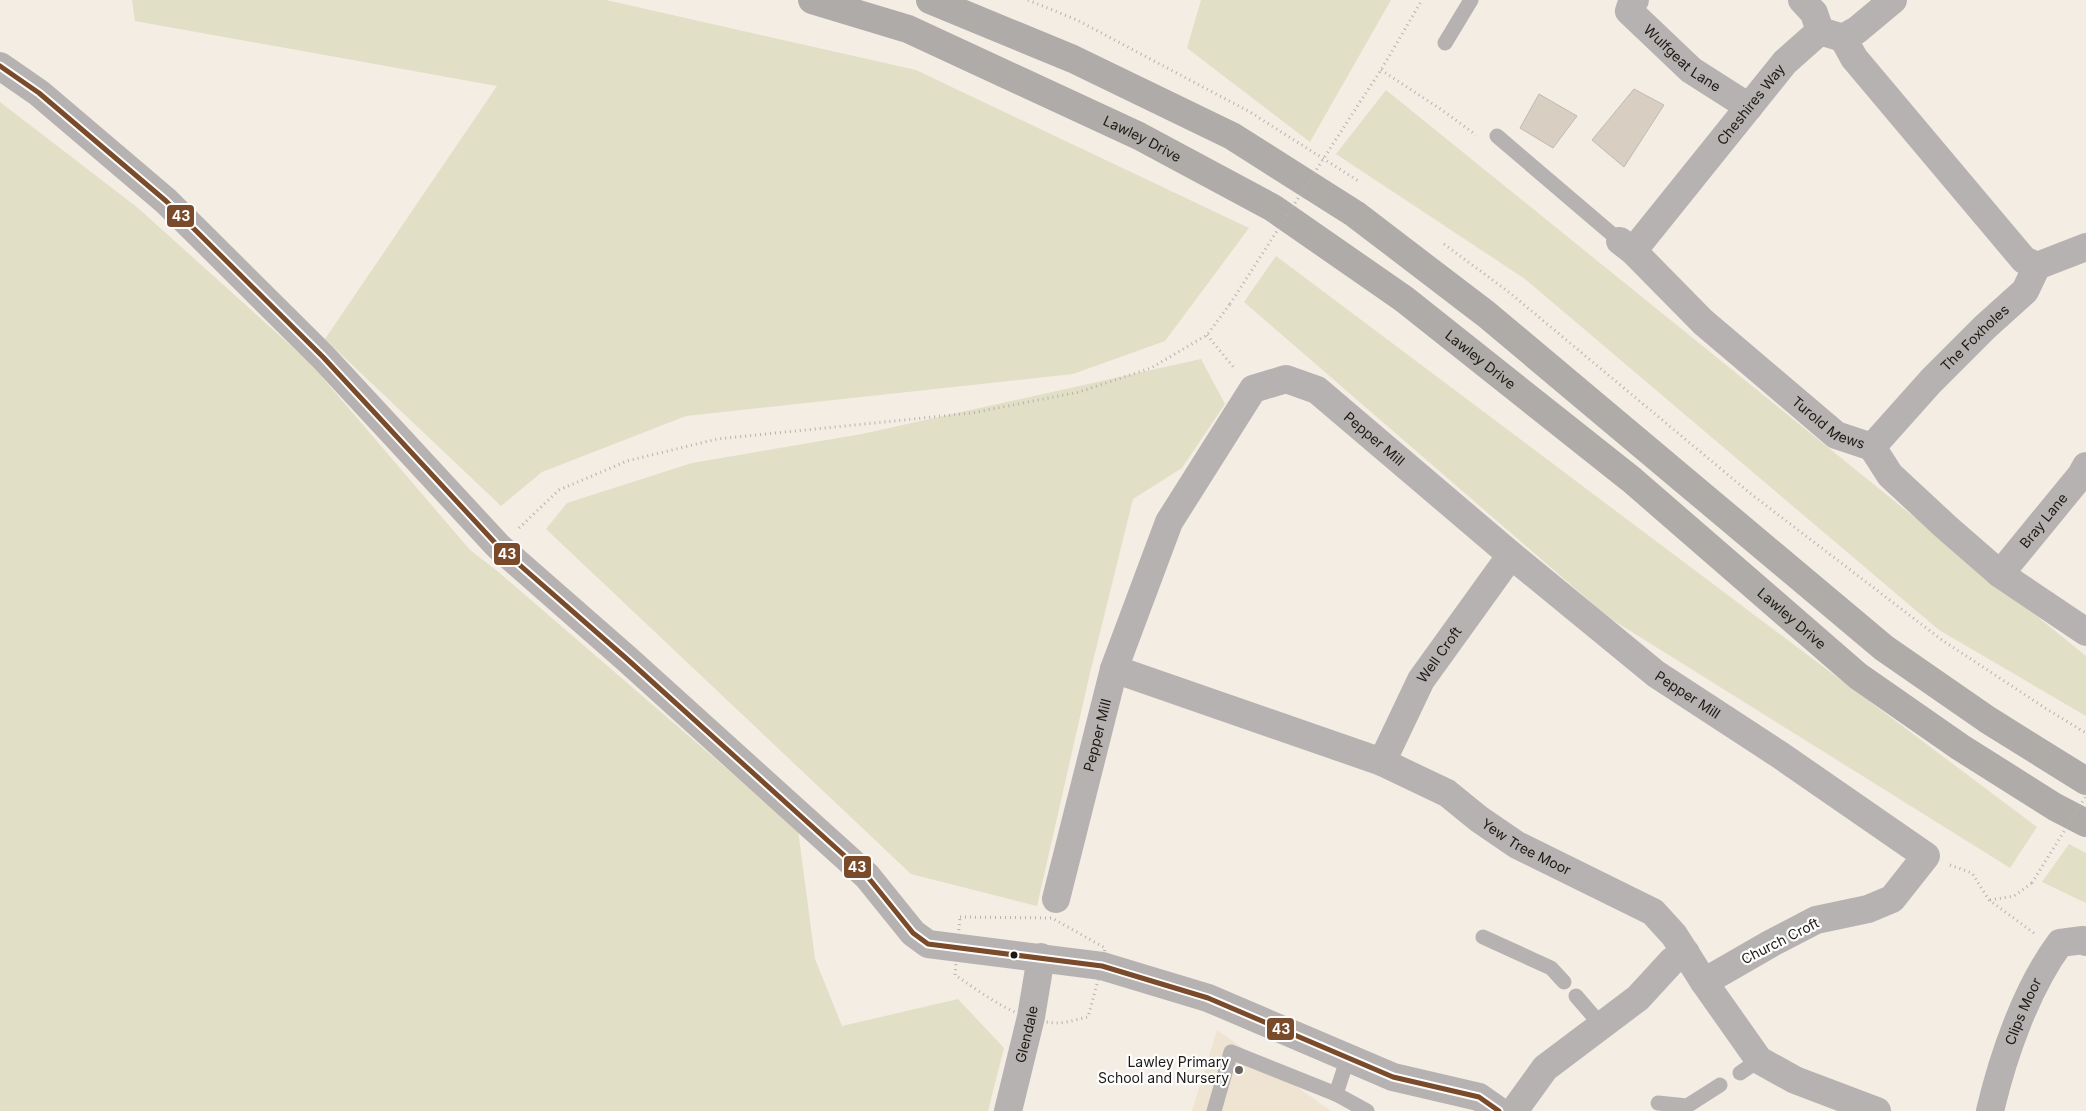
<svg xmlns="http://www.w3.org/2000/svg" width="2086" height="1111" font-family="Inter,sans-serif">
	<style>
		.built { fill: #efe3d2 }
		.green { fill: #e1dfc5 }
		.building { fill: #d8cec1; stroke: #c0bab3 }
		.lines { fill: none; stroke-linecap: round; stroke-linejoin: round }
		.path { stroke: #b5b2af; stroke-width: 3; stroke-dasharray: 1 4; stroke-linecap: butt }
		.lane { stroke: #b7b2b2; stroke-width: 15 }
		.street { stroke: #b7b2b2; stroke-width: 28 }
		.primary { stroke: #afaba8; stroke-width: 28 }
		.path-bridge { stroke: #b5b2af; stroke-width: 3; stroke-dasharray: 1 4; stroke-linecap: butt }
		.bus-1-casing { stroke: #fdfdfd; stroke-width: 9 }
		.bus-1 { stroke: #7a4b2a; stroke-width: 5 }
		.bus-dot { fill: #1d1914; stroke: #fdfdfd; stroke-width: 2 }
		.poi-dot { fill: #68635d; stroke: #fdfdfd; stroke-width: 2 }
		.labels { text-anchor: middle; stroke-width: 4.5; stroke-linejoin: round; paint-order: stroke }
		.street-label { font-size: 14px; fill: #1d1914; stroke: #fdfdfd }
		.poi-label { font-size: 14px; fill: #1d1914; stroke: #fdfdfd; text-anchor: end }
		.line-badge { stroke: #fdfdfd; stroke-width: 2 }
		.badge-label { font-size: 14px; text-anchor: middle; font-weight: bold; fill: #fff }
	</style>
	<rect width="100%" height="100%" fill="#f4ede4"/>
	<polygon class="built" points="1217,1030 1331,1111 1192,1111"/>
	<g class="green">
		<polygon points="132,0 606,0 916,70 1249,228 1165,341 1073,374 686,416 542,472 501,506 325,339 497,86 135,21"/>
		<polygon points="1201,0 1391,0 1310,142 1187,48"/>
		<polygon points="1386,90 2086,656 2086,716 1939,630 1525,279 1336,154"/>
		<polygon points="0,102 138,208 310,363 470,550 496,570 798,830 815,959 842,1026 958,999 1004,1048 988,1111 0,1111"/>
		<polygon points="1276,256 2037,827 2010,868 1608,617 1244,302"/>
		<polygon points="1201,359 1225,404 1182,468 1133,499 1090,673 1037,906 911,874 546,529 567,503 692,463 862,434"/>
		<polygon points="2069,844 2086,853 2086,903 2042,882"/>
	</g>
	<g class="building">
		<polygon points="1634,89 1664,105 1624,167 1592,140"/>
		<polygon points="1539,94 1577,116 1553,148 1520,128"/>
	</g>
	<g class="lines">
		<g class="path">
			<polyline points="1028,0 1077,20 1250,112 1360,182"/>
			<polyline points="1381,70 1442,110 1476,135"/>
			<polyline points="1360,102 1381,70 1422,0"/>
			<polyline points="1444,244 1510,293 1751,494 1942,640 2045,708 2086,733"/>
			<polyline points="1207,335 1235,369"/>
			<polyline points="519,528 559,490 627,461 717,439 972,413 1079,392 1151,368 1207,335 1230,304"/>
			<polyline points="1950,865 1972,873 1989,900 2034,933"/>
			<polyline points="1990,900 2014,896 2032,883"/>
			<path d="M960,917L1052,918L1105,948L1102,966L1088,1017C1078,1019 1067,1023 1057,1023C1019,1022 985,995 955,975Z"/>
		</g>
		<g class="lane">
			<polyline points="1445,43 1471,0"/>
			<polyline points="1497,136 1620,241"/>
			<polyline points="1483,937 1551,968 1564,982"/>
			<polyline points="1576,996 1601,1025"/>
			<polyline points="1740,1073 1759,1060"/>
			<polyline points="1336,1094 1348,1057"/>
			<polyline points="1658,1103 1687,1106 1720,1085"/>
			<polyline points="1214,1111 1231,1052 1336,1094 1367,1111"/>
		</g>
		<g class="street">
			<path id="s1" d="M1635,0L1631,5L1629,11L1691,70L1749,107"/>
			<polyline points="1802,0 1814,13 1820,31"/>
			<polyline points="1843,38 1854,58 2024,260 2037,266"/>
			<polyline points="0,66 39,93 166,201 323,357 498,546 627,659 867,876 913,933 928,944 1102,966 1208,998 1393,1077 1479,1097 1499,1111"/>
			<path id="s2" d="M1620,241L1633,251L1703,322L1836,435L1872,447L1890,475L1946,527L2000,574L2086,632"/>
			<path id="s3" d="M1633,251L1785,62L1820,31L1843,38L1857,30L1893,0"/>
			<path id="s4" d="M1872,447L1931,381L1985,327L2025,291L2037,266L2086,247"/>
			<path id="s5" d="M2000,574L2081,475L2086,466"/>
			<path id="s6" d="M1114,669L1382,762L1447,793L1479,819L1517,845L1653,912L1674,935L1704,982L1759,1060L1795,1080L1877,1111"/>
			<path id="s7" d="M1382,762L1421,680L1511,555"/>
			<path id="s8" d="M1056,899L1114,669L1169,522L1253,389L1286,379L1317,390L1511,555L1656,674L1780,755L1926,856L1892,899L1868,909L1816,920L1770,944L1704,982"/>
			<path id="s9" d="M1008,1111L1031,1017L1041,957"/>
			<polyline points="1514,1111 1545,1068 1638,998 1672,961 1686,953"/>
			<path id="s10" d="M1990,1111C2003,1056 2026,989 2060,943L2083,940L2086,942"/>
		</g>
		<g class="primary">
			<path id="s11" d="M812,0L908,29L1139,136L1273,208L1404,299L1632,480L1858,676L1960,747L2055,807L2086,823"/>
			<polyline points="930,0 1073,59 1232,136 1355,214 1486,314 1884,648 1988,720 2086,781"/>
		</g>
		<g class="path-bridge">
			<polyline points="1230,304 1360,102"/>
			<polyline points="2032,883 2086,796"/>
		</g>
		<g class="bus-1-casing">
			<polyline id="bus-1" points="0,66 39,93 166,201 323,357 498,546 627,659 867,876 913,933 928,944 1102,966 1208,998 1393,1077 1479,1097 1499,1111"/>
		</g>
		<use href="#bus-1" class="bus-1"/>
	</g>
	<circle class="bus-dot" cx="1014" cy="955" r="4.5"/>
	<circle class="poi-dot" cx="1239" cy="1070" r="5"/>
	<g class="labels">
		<g class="street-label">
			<text dy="5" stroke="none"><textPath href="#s1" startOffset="84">Wulfgeat Lane</textPath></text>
			<text dy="5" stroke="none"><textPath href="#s3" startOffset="188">Cheshires Way</textPath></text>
			<text dy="5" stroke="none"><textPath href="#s11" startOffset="359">Lawley Drive</textPath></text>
			<text dy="5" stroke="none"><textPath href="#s4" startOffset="150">The Foxholes</textPath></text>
			<text dy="5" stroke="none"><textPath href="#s11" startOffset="764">Lawley Drive</textPath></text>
			<text dy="5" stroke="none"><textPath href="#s2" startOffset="278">Turold Mews</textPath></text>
			<text dy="5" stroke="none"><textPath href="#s8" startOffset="694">Pepper Mill</textPath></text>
			<text dy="5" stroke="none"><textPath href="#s5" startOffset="69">Bray Lane</textPath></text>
			<text dy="5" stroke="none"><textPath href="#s11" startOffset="1169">Lawley Drive</textPath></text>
			<text dy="5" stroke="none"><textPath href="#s7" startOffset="122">Well Croft</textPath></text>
			<text dy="5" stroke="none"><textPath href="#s8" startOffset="1099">Pepper Mill</textPath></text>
			<text dy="5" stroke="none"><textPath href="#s8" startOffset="169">Pepper Mill</textPath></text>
			<text dy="5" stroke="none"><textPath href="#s6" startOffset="452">Yew Tree Moor</textPath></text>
			<text transform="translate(1780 941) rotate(-27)" y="5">Church Croft</text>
			<text dy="5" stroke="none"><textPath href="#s10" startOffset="105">Clips Moor</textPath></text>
			<text dy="5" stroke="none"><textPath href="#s9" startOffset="79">Glendale</textPath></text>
		</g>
		<g class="poi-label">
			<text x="1229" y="1067">Lawley Primary<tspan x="1229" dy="16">School and Nursery</tspan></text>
		</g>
	</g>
	<g class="line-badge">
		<rect x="166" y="204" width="29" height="24" rx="5" fill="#7a4b2a"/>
		<rect x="493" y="542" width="28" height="24" rx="5" fill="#7a4b2a"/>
		<rect x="843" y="855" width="29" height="24" rx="5" fill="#7a4b2a"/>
		<rect x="1266" y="1017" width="29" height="24" rx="5" fill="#7a4b2a"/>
	</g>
	<g class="badge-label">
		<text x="181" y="221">43</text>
		<text x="507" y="559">43</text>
		<text x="857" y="872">43</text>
		<text x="1281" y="1034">43</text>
	</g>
</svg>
